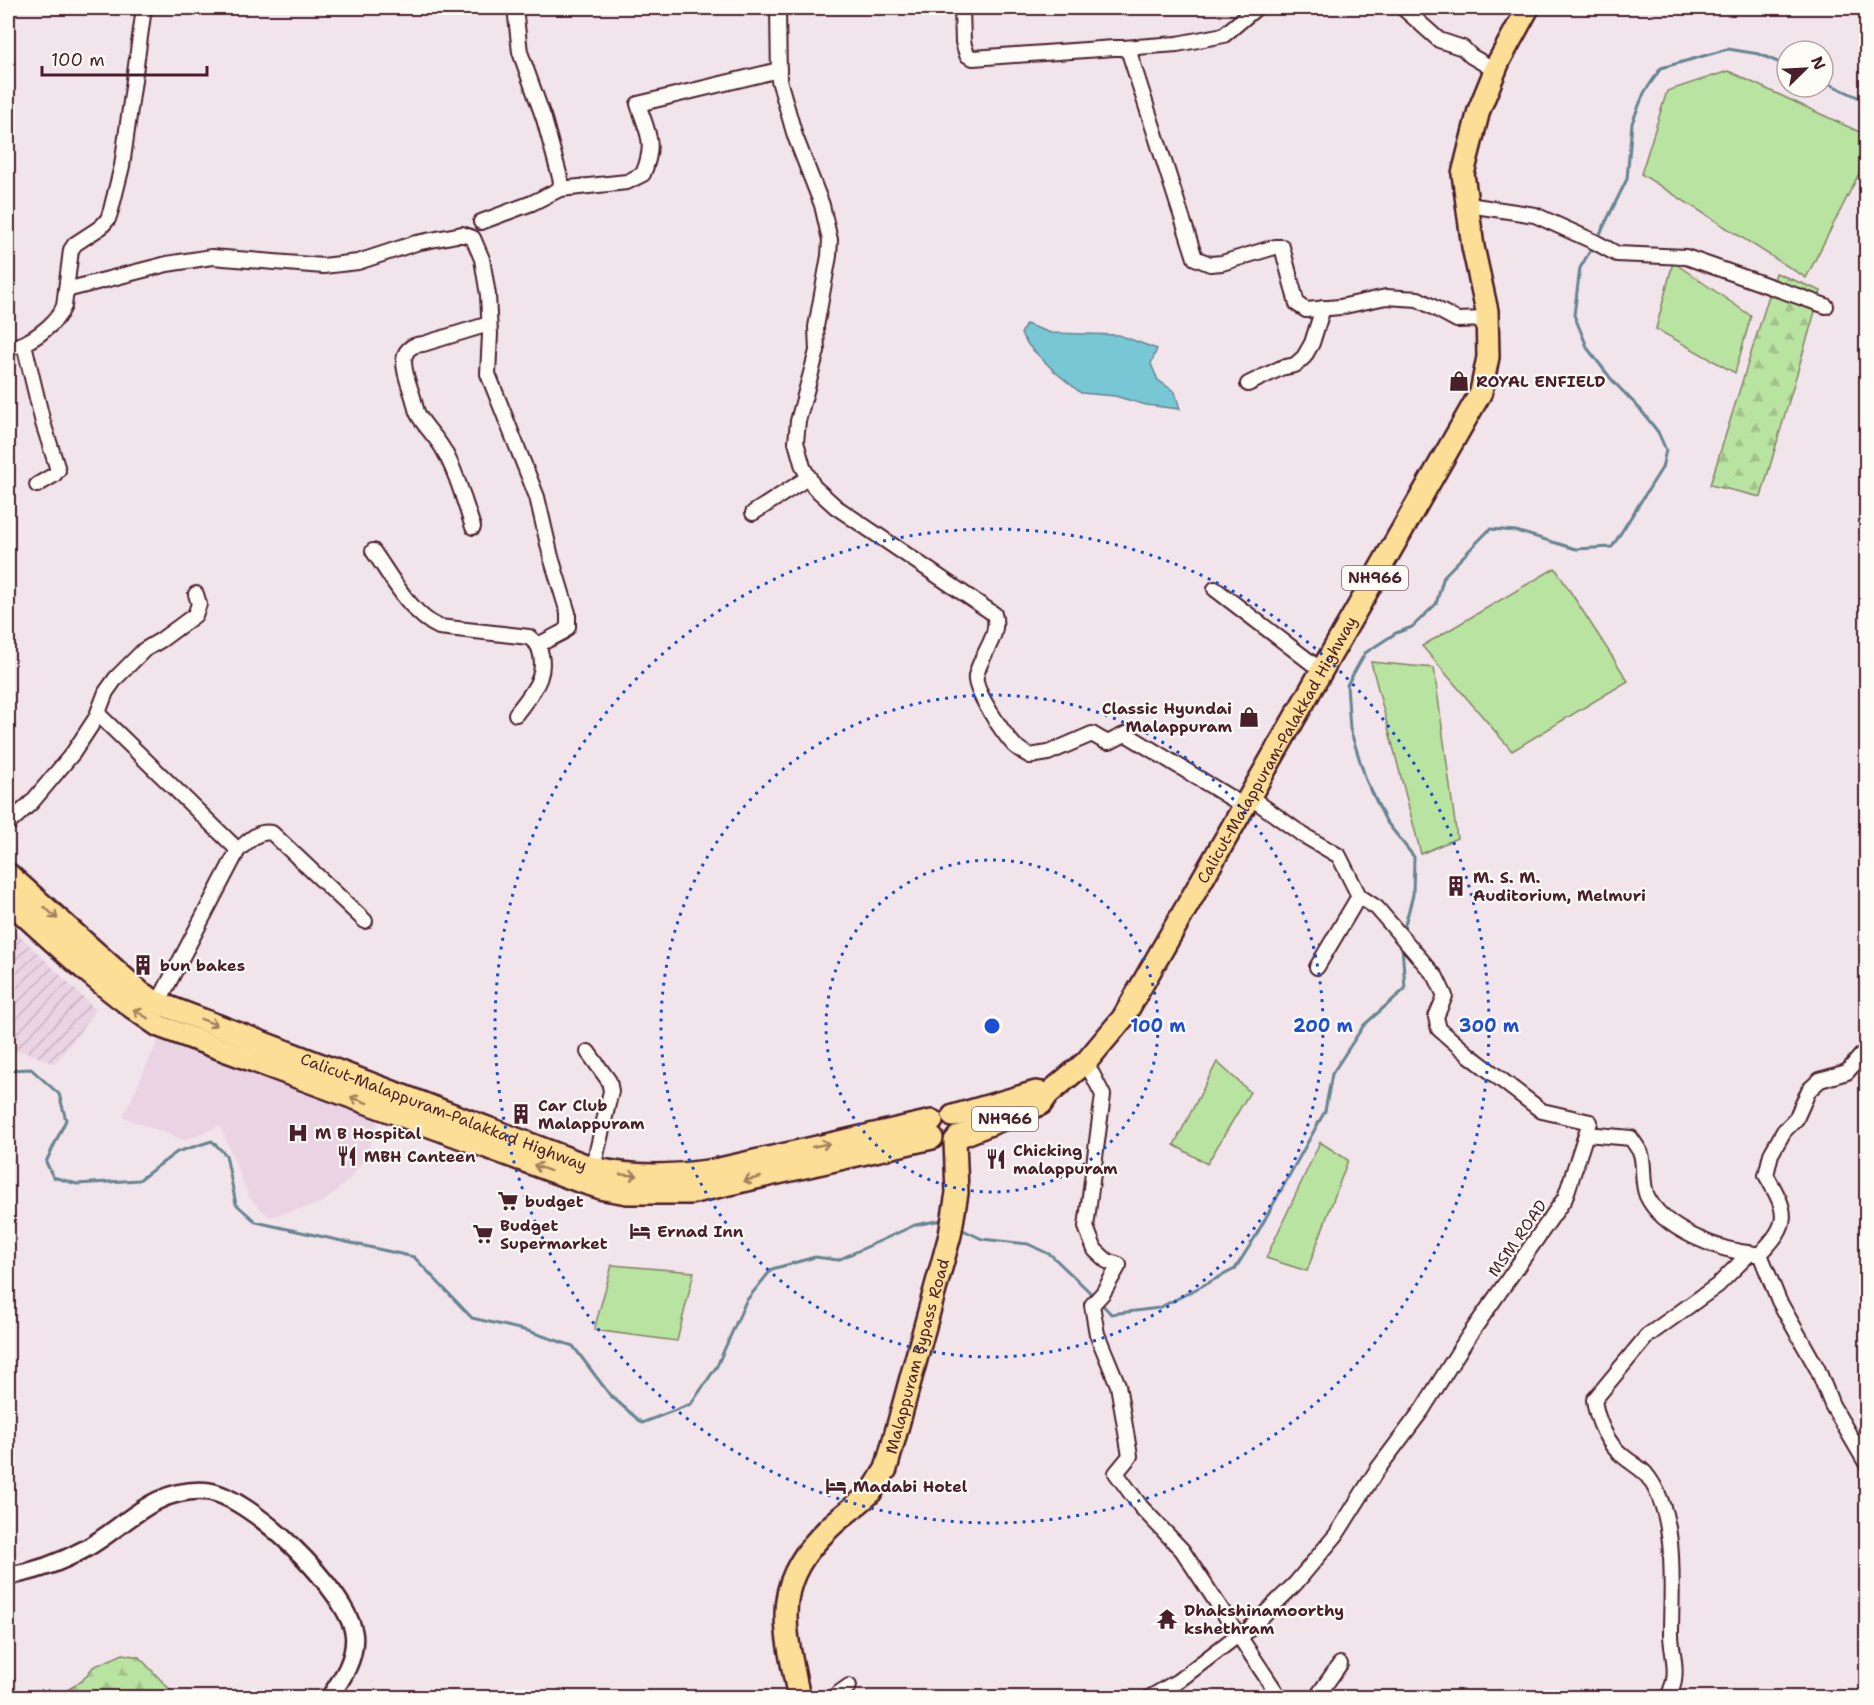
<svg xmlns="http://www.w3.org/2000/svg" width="1874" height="1705" font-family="'Shantell Sans',sans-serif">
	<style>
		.built { fill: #ead3e3 }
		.industrial { fill: url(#industrial-furrows) }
		.green { fill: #b9e3a0; stroke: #828166; stroke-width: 1.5 }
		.forest { fill: url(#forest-firs); stroke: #828166; stroke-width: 1.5 }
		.water { fill: #78c7d4; stroke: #668490; stroke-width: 1.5 }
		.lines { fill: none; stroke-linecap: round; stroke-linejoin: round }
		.stream { stroke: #668490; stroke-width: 3 }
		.minor-casing { stroke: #4a1f2b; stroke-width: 18 }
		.tertiary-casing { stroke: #4a1f2b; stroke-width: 21 }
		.trunk-casing { stroke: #4a1f2b; stroke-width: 26 }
		.minor { stroke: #fdfcf7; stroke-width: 14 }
		.tertiary { stroke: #fdfcf7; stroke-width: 16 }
		.trunk { stroke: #fcde96; stroke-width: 21 }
		.oneway { stroke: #a37e60 }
		.ring { fill: none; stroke: #1d4ed8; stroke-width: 3; stroke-dasharray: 3 6 }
		.labels { text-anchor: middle; stroke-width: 4.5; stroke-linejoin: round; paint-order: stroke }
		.shield { fill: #fdfcf7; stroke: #806168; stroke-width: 1.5 }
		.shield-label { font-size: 15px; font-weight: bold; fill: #4a1f2b }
		.poi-label { font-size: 16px; font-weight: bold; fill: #4a1f2b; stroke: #fdfcf7; text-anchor: start }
		.street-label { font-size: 16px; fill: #4a1f2b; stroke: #fdfcf7 }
		.centre { fill: #1d4ed8; stroke: #fdfcf7; stroke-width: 3 }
		.ring-label { font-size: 18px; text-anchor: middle; font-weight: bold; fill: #1d4ed8; stroke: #fdfcf7; stroke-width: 4.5; stroke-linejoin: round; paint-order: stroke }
	</style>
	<defs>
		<pattern id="industrial-furrows" width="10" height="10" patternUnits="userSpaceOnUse" patternTransform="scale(1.5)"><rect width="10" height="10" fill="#ead3e3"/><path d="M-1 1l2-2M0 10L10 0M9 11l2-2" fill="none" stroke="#cab5c3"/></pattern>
		<pattern id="forest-firs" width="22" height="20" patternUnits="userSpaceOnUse" patternTransform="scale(1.5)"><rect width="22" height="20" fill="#b9e3a0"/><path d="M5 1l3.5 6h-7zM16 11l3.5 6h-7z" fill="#a1c28a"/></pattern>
	</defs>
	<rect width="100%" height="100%" fill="#f2e4eb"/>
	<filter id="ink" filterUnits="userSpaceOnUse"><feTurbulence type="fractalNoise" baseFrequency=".0167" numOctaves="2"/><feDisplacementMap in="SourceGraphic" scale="12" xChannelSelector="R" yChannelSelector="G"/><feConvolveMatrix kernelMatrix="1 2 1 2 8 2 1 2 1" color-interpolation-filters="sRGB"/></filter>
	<g filter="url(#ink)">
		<polygon class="built" points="160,1037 381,1114 365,1157 350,1179 322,1203 270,1217 250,1199 220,1126 184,1140 123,1117"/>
		<polygon class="industrial" points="8,924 96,1010 55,1064 26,1052 14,1051 8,1055"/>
		<g class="green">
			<polygon points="1728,71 1866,135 1866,160 1806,278 1641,174 1667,91"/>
			<polygon points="1673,262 1751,316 1735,373 1656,329"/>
			<polygon points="1555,568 1628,681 1512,751 1422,646"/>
			<polygon points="1371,662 1434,668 1457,838 1421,854"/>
			<polygon points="1217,1062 1250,1092 1207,1164 1174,1145"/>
			<polygon points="1320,1142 1348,1160 1307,1271 1266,1258"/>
			<polygon points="612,1265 694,1272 677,1341 594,1330"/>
		</g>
		<g class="forest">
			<polygon points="1776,273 1821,291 1761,497 1710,485"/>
			<polygon points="123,1654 139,1657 177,1697 56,1697 82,1681 93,1667"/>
		</g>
		<polygon class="water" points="1026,324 1051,333 1119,335 1157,349 1151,364 1158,380 1175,392 1180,409 1146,405 1115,396 1081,393 1054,371 1029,346 1021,334"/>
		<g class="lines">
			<g class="stream">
				<polyline points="1823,81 1864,100 1866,98"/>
				<polyline points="1598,238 1627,179 1632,123 1644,93 1661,68 1728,49 1759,54 1787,66"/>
				<polyline points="1403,932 1413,895 1414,857 1386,821 1366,780 1350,729 1347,685 1365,653 1396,633 1412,627 1436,604 1444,576 1490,529 1516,531 1576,549 1612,547 1662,468 1666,450 1658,432 1640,409 1612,380 1588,349 1574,315 1580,268 1593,246"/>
				<polyline points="8,1070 31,1069 59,1094 66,1120 46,1162 53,1177 77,1184 139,1180 177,1152 212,1141 226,1155 236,1204 256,1222 414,1257 472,1318 528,1331 573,1346 610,1395 642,1423 691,1404 717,1366 746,1301 772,1269 815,1257 838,1260 915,1225 942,1220 945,1221"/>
				<polyline points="959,1228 982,1239 1028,1244 1051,1255 1095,1297"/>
				<polyline points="1100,1302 1111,1314 1159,1308 1235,1269 1254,1239 1325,1111 1332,1074 1364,1025 1405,989 1402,945"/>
			</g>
			<g class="minor-casing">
				<g id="minor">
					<path d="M778,8L779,80L795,136L822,205L830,240L829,256L816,327L817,351L798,421L796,442L803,467L814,487L836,507L994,614C1001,636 980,655 976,676C973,690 1004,734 1014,745C1018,749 1025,753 1030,756L1048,753L1092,734C1113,747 1106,742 1126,734L1244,806"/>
					<polyline points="962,8 963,42 967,55 973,58 1114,48 1123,48 1129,52 1195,258 1210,264 1222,263 1275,247 1282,247 1297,304 1306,310 1340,307 1386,297 1418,299 1457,320 1486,319"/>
					<polyline points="1403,8 1439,40 1463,48 1471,56 1495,70"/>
					<polyline points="1123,48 1177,44 1224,35 1256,8"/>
					<path d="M560,189L627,182L643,174C656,143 648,134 638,104L779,70"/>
					<polyline points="1468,205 1535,215 1595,242 1617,254 1686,257 1826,306"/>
					<polyline points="481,222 532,203 560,189 561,181 544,119 520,52 515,8"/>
					<path d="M66,290L167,264L212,257L323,266L358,262L416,243L462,234L473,238L482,259L488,295L490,334L488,374L537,497L551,557L568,613V627L563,632L538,645C550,675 533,691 516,714"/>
					<polyline points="24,344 43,423 58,470 54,475 37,485"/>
					<path d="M8,347C27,347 57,324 64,306L71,250L75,244L101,227L108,219L111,210L122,166L144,8"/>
					<polyline points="1248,384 1281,368 1295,365 1304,357 1312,343 1323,308"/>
					<polyline points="753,513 809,477"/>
					<path d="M473,527C464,501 457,473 443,449C437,438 426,428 419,416C415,410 415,402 412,394C406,376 393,346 423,344L489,324"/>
					<path d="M373,551C391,576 411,615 439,627L529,637L538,645"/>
					<polyline points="1215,589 1322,671"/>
					<polyline points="98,714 238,850"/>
					<polyline points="1250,797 1303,835 1339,856 1359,896 1317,967"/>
					<polyline points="8,824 32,802 73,753 96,718 106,692 116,678 144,650 161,640 195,615 199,604 196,594"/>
					<path d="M158,1003L238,850C249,841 257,830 272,833L365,921"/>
					<path d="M1866,1050L1847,1072L1820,1080L1809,1090L1796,1119L1784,1131L1771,1154L1766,1175C1788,1213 1791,1222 1760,1254L1779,1301L1818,1370L1832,1405L1866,1463"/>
					<polyline points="588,1052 609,1081 611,1091 593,1168"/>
					<polyline points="1086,1062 1103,1095 1086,1227 1095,1250 1107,1261 1119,1265 1103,1293 1092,1305 1097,1334 1118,1385 1130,1456 1116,1473 1141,1507 1182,1550 1280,1698"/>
					<path d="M1586,1134L1631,1138C1634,1143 1639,1149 1641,1154C1645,1167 1641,1182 1647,1196C1663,1230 1720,1251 1755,1254"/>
					<polyline points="1240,1638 1295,1584 1336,1535 1377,1470 1422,1410 1468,1337 1565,1198 1590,1122 1542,1111 1469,1055 1439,1029 1436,1017 1445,996 1436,977 1377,908 1359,896"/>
					<polyline points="832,1698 849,1686"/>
					<polyline points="1149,1698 1178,1681 1238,1635"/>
					<polyline points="1316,1698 1340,1664"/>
					<path d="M1668,1698C1670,1692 1673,1686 1674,1680C1677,1666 1671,1649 1671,1634C1671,1586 1679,1513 1645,1473C1639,1467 1630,1462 1623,1456C1607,1444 1597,1420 1594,1400L1647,1336L1718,1285L1750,1253"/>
				</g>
			</g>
			<g class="tertiary-casing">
				<path id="tertiary" d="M8,1576C34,1572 61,1562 85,1549C126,1526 153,1488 205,1491C248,1493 349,1592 354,1635C356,1659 342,1679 329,1698"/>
			</g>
			<g class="trunk-casing">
				<g id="trunk">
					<path id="s1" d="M8,874L141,993L158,1003L593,1168C634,1178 673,1176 715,1170L932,1121"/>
					<path d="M8,900C56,944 104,990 159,1026L576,1180L604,1189L627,1193H690L932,1138"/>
					<polyline points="953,1116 1036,1092 1042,1093"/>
					<path id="s2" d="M958,1137L1041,1104L1048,1094L1086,1062L1123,1018L1481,392L1488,357L1487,311L1473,247L1463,174L1479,110L1499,61L1528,8"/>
					<path id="s3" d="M799,1698C785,1626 769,1585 829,1528C842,1515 858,1505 871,1492C877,1485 881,1476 886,1469L950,1235L957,1193L955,1141"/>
				</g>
			</g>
			<use href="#minor" class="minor"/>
			<use href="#tertiary" class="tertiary"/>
			<use href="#trunk" class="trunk"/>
		</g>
		<defs><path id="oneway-shaft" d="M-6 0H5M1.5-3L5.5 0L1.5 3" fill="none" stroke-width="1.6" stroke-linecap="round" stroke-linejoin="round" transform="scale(1.5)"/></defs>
		<g class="oneway">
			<use href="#oneway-shaft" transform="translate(51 913) rotate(42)"/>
			<use href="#oneway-shaft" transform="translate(141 1014) rotate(-148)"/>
			<use href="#oneway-shaft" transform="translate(209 1022) rotate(20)"/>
			<use href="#oneway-shaft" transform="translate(359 1100) rotate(-160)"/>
			<use href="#oneway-shaft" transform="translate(821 1145) rotate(-13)"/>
			<use href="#oneway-shaft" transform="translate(542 1168) rotate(-160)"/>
			<use href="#oneway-shaft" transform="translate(629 1175) rotate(4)"/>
			<use href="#oneway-shaft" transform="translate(752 1179) rotate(167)"/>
		</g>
	</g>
	<g class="ring">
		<circle cx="992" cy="1026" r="166"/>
		<circle cx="992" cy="1026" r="331"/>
		<circle cx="992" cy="1026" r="497"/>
	</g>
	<defs>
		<g id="shop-bare" transform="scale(1.62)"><path d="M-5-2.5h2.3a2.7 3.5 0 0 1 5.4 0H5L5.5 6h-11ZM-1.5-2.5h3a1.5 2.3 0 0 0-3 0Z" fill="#4a1f2b" stroke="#fdfcf7" stroke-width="2.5" paint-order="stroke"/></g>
		<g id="building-bare" transform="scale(1.62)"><path d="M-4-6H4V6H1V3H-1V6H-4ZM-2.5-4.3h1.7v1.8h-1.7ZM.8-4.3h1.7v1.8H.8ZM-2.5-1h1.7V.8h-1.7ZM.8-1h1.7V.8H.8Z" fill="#4a1f2b" stroke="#fdfcf7" stroke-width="2.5" paint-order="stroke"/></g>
		<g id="hospital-bare" transform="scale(1.62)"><path d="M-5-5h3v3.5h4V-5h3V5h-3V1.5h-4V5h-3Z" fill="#4a1f2b" stroke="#fdfcf7" stroke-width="2.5" paint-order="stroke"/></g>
		<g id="restaurant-bare" transform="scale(1.62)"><path d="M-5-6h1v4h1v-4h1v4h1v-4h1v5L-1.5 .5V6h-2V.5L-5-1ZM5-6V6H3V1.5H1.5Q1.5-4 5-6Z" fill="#4a1f2b" stroke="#fdfcf7" stroke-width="2.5" paint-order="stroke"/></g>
		<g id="supermarket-bare" transform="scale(1.62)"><path d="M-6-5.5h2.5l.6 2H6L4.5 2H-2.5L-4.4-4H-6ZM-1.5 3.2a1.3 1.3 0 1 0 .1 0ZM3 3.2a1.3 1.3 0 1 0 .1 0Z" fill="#4a1f2b" stroke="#fdfcf7" stroke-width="2.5" paint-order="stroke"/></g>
		<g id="hotel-bare" transform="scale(1.62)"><path d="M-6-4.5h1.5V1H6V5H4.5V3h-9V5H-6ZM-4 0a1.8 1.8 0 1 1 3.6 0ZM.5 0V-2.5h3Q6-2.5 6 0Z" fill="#4a1f2b" stroke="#fdfcf7" stroke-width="2.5" paint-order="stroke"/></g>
		<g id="temple-bare" transform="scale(1.62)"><path d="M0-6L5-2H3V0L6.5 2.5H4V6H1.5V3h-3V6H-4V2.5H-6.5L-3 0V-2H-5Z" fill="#4a1f2b" stroke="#fdfcf7" stroke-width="2.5" paint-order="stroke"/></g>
	</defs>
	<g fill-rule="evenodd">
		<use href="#shop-bare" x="1459" y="381"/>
		<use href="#shop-bare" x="1249" y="717"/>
		<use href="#building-bare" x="1456" y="886"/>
		<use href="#building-bare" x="143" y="965"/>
		<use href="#building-bare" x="521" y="1114"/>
		<use href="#hospital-bare" x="298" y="1133"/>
		<use href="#restaurant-bare" x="347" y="1156"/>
		<use href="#restaurant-bare" x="996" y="1159"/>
		<use href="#supermarket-bare" x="508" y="1201"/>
		<use href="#hotel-bare" x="640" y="1231"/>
		<use href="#supermarket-bare" x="483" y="1234"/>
		<use href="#hotel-bare" x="836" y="1486"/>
		<use href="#temple-bare" x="1167" y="1619"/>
	</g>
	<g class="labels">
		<g class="shield">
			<rect x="1342" y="566" width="66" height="24" rx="4.5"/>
			<rect x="972" y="1107" width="66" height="24" rx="4.5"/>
		</g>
		<g class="shield-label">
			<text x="1375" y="583">NH966</text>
			<text x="1005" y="1124">NH966</text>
		</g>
		<g class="poi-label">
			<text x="1476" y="387">ROYAL ENFIELD</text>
			<text x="1232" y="714" text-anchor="end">Classic Hyundai<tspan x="1232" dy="18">Malappuram</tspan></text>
			<text x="1473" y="883">M. S. M.<tspan x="1473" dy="18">Auditorium, Melmuri</tspan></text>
			<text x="160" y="971">bun bakes</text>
			<text x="538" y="1111">Car Club<tspan x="538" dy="18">Malappuram</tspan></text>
			<text x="315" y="1139">M B Hospital</text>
			<text x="1013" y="1156">Chicking<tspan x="1013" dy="18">malappuram</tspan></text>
			<text x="364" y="1162">MBH Canteen</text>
			<text x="525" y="1207">budget</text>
			<text x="500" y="1231">Budget<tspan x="500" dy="18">Supermarket</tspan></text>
			<text x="657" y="1237">Ernad Inn</text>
			<text x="853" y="1492">Madabi Hotel</text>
			<text x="1184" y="1616">Dhakshinamoorthy<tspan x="1184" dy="18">kshethram</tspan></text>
		</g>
		<g class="street-label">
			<text dy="6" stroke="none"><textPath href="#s2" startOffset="518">Calicut-Malappuram-Palakkad Highway</textPath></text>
			<text dy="6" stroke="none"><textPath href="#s1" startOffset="504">Calicut-Malappuram-Palakkad Highway</textPath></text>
			<text transform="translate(1517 1238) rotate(-55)" y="6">MSM ROAD</text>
			<text dy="6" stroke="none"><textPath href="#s3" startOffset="384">Malappuram Bypass Road</textPath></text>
		</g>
	</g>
	<circle cx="992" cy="1026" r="9" class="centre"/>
	<g class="ring-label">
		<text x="1158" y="1032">100 m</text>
		<text x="1323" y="1032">200 m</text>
		<text x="1489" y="1032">300 m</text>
	</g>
	<rect width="1874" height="1705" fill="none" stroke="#fdfcf7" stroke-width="30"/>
	<rect x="15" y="15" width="1844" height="1675" fill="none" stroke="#4a1f2b" stroke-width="2" filter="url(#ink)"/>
	<g transform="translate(1805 69) rotate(66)"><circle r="28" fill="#fdfcf7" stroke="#b5a4a5" stroke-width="1.5"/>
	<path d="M0-4.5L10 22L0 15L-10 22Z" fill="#4a1f2b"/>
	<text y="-9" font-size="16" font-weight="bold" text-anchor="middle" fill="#4a1f2b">N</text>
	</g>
	<path d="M42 66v9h165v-9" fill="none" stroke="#4a1f2b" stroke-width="3"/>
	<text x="51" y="66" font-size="18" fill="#4a1f2b" stroke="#fdfcf7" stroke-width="4.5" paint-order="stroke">100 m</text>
</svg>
